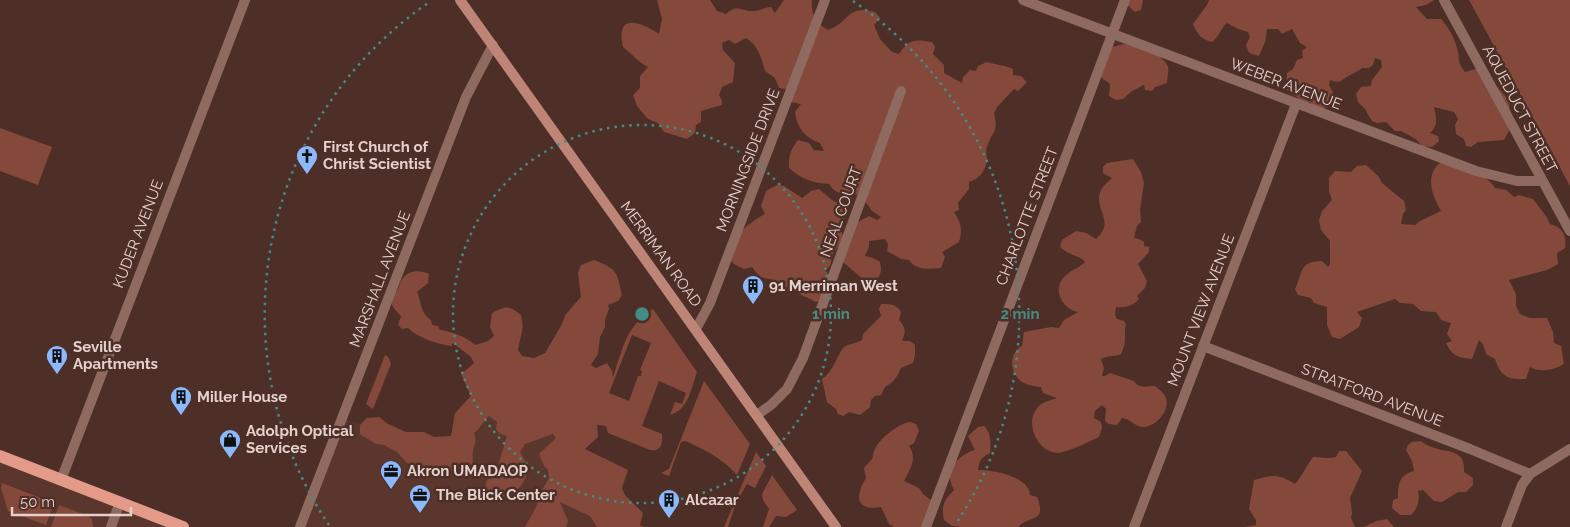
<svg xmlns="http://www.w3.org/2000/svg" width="1570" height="527" font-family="Raleway,sans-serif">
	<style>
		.built { fill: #5b362c }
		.green { fill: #85493b; fill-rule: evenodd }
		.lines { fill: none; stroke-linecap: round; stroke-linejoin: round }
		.minor { stroke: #8e6a61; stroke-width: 10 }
		.secondary { stroke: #be8577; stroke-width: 10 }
		.primary { stroke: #e39a88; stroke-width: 12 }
		.ring { fill: none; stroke: #448d86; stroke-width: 2.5; stroke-dasharray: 2.5 5 }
		.labels { text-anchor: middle; stroke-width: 5; stroke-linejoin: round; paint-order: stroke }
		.street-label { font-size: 15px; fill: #e5d1cc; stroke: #4d2f27 }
		.poi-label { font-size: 15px; font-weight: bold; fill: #e5d1cc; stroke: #4d2f27; text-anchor: start }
		.centre { fill: #448d86; stroke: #4d2f27; stroke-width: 2.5 }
		.ring-label { font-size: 15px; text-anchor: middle; font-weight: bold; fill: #448d86; stroke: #4d2f27; stroke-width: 5; stroke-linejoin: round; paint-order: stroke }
	</style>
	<rect width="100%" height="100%" fill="#4d2f27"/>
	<g class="built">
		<polygon points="477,398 573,431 611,527 302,527 343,419 457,456"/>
		<polygon points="0,456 183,527 0,527"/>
	</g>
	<g class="green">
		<path d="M657,0H710L717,11L726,14C738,3 741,12 754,11C760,11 765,7 771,7L775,13L784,0H812C810,13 817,24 828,30C851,22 845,5 875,12L880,18L874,25L880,39L892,52L899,54C909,39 915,39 932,42L935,47L933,54L944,65V73L962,83L963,77L970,70L976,71L978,66L987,62C996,65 1005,65 1013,69V75L1021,76L1027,82L1018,91L1014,89L998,106L994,113C999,133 992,131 987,147C985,151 987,154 987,159C986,170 980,179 969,182V189L958,203L959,210L954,212C961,223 963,229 959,242L942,252L945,257L941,268C928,269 917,271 909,260L901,259L887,251L888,244L885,239L869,241V247L865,256L873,258L880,262C882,271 881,276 874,282L863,279L837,257L858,222L869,216L877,220L881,217L872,211L860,194C847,196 836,195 829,184C813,183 801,179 789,168C788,157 791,149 798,140L809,143L814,150L824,151L820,143C805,138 797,128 795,112L801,104L791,102L786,89L779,88L775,78L765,71C761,58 759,46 746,38L735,44L729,40L722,43L723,50L735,63L733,82L722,87L719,95L722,101V105L701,111V122L696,125L695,133L687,139L664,132L658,123L648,119L637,106L633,95L640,88V76L648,67C638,62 632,54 623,47C615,12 641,22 659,34L662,19Z"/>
		<polygon points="1120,0 1143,0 1141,10 1135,12 1126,4"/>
		<path d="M1209,0H1434L1426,5L1416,7L1427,19H1441C1449,28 1454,37 1457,48C1460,58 1457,63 1465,72L1476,69L1487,76L1508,99L1512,120L1510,129L1504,140L1478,142L1471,147L1466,146L1464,139L1456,134L1455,125L1458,119L1454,112L1434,107C1436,117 1439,125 1430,133L1438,136L1439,141L1432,147L1422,146L1416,139L1401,131H1395L1386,122L1377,123L1372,121C1369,117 1367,112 1365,109C1359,103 1358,104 1356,94L1361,87L1371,86L1372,80L1382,67L1381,60L1375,58L1373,65L1369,68H1362C1358,71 1356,72 1352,74C1343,78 1341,85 1330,80L1329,85C1339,100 1334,110 1316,109L1310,102H1302C1297,95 1292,95 1286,89L1287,73L1293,69L1297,60L1303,58L1302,51L1307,47L1300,43L1292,29L1282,34L1278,29H1267L1265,42L1259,56L1249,53L1246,45L1250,37L1248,32L1238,29L1227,23C1220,29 1220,36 1212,42C1202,40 1196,33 1193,24L1207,5Z"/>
		<polygon points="1469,0 1570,0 1570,186"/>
		<path d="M1124,44C1137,47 1163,53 1168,67C1169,71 1167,78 1167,83L1155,87L1152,91L1145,90L1144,85L1132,91L1123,99L1116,100L1109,96L1110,84L1102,78L1097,68L1112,47Z"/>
		<polygon points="0,128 52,147 38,185 0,171"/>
		<path d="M1133,159L1141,172L1144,183L1140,210L1141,222L1137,226L1134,238L1139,239L1144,242V246L1149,247V252L1138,264L1147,281L1145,288L1137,296L1139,299C1133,306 1125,308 1116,307L1115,315L1117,319L1124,321L1126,324C1123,337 1128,339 1121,354C1115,357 1108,355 1101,359L1104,368L1102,376H1105L1110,373L1134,381C1139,389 1146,386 1155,386C1159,389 1164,393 1166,398C1170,411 1156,426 1144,427C1135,427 1131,419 1122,418L1117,425L1109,424L1105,421L1106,409L1102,405L1095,411L1094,418L1101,422L1102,428L1099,437C1091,441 1065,453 1058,453C1037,453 1023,421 1039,406C1044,401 1052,400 1057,398L1043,393L1041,387C1036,386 1029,386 1024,383C1010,376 1007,354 1022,346L1024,332L1051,327L1059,328L1064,320L1078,312C1063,309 1051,290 1065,276C1071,270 1079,268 1085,262C1080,255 1069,256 1060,247L1062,240L1076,231L1086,233L1096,239C1118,220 1089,207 1103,187C1105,184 1109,181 1112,178L1103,173V167L1107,163Z"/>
		<path d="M1441,162C1459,168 1484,170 1495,188L1506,190L1514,197L1519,195L1533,199L1546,216L1550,224C1562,227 1567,235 1565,248L1557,253L1558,264L1547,270L1509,280L1516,294V306L1520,314L1530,318H1547L1553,332L1554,343L1561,346L1564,364C1554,370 1540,373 1530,367L1526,379C1508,380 1501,377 1495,359L1486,354L1483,344L1479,340L1472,359C1459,358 1452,356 1446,343L1452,341L1447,334L1451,323L1441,320L1436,312L1421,311L1413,304L1400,303L1395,299L1357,312L1362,318L1359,327L1340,339L1332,337L1327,325V307L1314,303L1311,298L1298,295L1295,289C1303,274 1298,261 1322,261L1328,267L1330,264V241L1321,230L1319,220L1322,211L1332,200L1329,191V178L1335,171L1351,172L1357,166L1366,165L1379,177L1382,183L1404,201L1406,210L1403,214L1401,224L1415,225L1420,221L1441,211C1432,195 1424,175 1441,162Z"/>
		<path d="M777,185L784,186L802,198L811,191L819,189L832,200L845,207V217L840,222L843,238L838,247L833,253L830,266L825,270L831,277L821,301L815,302C808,296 801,298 795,289L785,293L777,287L771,279C761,279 758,275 752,267L744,269L734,264L729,258C739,232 741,228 765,214L761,206L766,191Z"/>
		<path d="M594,260C618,270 616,270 622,295L618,301L608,305L609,309L605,320V327L600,337L598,354L591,365L596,368L607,363L612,371L613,377C623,348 626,326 653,309L697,372C691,389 689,409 670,415L675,402L682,404L686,393L659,381L642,426L662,434C663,443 661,452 650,450L608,433L606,426L597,425L598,437L585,449L628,470L622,488L625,495L643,513L640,525L644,527H597L590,516L560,502L568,521L566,527H525L536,507L541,492L549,478L548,470L544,466L539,454L556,438L553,434L525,444L520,452C522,456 525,460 526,463C531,484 511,499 492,499L484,490L487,480L496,473L507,436L500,434L496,429L497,422L489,416C483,421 481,428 474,433C477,443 475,442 473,450C471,462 477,464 466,474L449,473L441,468L431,472H421L406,462L397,452L384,445L376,444L360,434V425L367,418L379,417L388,424L406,432H424L434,437L451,436L455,413L471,396L461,374L474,363L471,357L453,343L451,346C437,344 418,338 408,328L402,329L398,325L401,316C389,304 389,302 398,289C400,285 400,280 403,278C410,270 420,270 429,274L428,283L417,292C422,303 420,313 431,320L432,325L438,326L440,330C453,332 465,336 475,345L488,341L494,336L490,327L492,313C507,306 508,305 521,315C525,331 520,335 518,350L522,356L534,358L545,353L561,326L566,314L581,297L578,273L581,265ZM632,335L651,343L640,370L642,371L641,376H638L629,401L609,393Z"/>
		<path d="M881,304C891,304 896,304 901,312L899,320C906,328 906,332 902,341H910L915,345V355L913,363L901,368C897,377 894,382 885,387L881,395L875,396L871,400L870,407L860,415L849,412L843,416L838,414L836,409L827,402L822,379C833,372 836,358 843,348C848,343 856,344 862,340L863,334L881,316L879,309Z"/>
		<polygon points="385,355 389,358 391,364 373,409 366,404"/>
		<path d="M704,381L750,444L737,475C723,459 704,449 685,441L681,442L669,476L661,473L669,469Z"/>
		<path d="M910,422L916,424L919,431L914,443L909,446C918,458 910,469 904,481L919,488L923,494L933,502L929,527H894L889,524L881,507C855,511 855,497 866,478L864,468C866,465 870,462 872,459C873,457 873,454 874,451C878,440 897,424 910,422Z"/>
		<path d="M984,426C991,432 991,444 990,453C982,457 979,460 978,470C993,470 1029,476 1030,495L1037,497C1047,522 1031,515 1019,526L1020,527H961L952,526L944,520C941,506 944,500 954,490C943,472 957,455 975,450L968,436L978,427Z"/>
		<path d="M1421,441C1424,443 1428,446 1432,447C1446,453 1466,448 1464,472L1473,478V485L1466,492H1458L1442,502L1434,501L1423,490L1418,491C1420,501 1418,508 1411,515H1400L1392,508L1393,500L1398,498C1398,484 1399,475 1414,471L1412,461L1406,450L1408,445L1412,442Z"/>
		<path d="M1339,451H1346L1362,471L1350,498L1352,513L1351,518L1355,527H1245L1256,525V520L1249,509L1254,480C1274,475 1277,473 1295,484C1303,475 1306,466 1313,457C1323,457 1324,459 1336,457Z"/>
		<polygon points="756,452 766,466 755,488 747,484 736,503 728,527 724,527"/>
		<polygon points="772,475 797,510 786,517 776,516 769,527 763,527 769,509 763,500 762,494"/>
		<polygon points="2,483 54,503 46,525 8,511 1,488"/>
		<polygon points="59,505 88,516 92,519 93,527 51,527"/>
		<polygon points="1387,519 1394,527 1364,527 1376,521"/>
	</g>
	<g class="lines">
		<g class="minor">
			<polyline points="1023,0 1476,171 1517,181 1542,181"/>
			<polyline points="1444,0 1570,231"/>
			<polyline points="696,329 710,303 825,0"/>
			<polyline points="1203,346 1470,449 1530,474"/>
			<polyline points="757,415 771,405 787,389 803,358 901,91"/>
			<polyline points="61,480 245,0"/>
			<polyline points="111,527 120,502"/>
			<polyline points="300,527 466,97 493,45"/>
			<polyline points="926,527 1125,0"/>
			<polyline points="1134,527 1296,104"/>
			<polyline points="1506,527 1522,485 1530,474 1570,449"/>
		</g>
		<polyline class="secondary" points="460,0 836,527"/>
		<polyline class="primary" points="0,456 183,527"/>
	</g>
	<g class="ring">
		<circle cx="642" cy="314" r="189"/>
		<path d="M329 525A378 378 0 0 1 431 1M853 1A378 378 0 0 1 955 525"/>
	</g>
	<defs>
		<g id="church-pin" transform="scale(1.125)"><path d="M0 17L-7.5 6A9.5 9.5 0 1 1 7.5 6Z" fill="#8cb9fc" stroke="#4d2f27"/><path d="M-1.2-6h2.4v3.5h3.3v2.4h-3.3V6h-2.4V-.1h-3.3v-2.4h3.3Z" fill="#111"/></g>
		<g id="building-pin" transform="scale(1.125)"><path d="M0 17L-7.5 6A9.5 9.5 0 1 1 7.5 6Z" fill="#8cb9fc" stroke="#4d2f27"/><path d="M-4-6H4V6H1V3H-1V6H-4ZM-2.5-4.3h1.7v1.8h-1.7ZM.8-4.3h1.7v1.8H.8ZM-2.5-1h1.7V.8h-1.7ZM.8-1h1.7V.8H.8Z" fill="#111"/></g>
		<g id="shop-pin" transform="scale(1.125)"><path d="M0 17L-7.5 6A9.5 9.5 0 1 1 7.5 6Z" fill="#8cb9fc" stroke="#4d2f27"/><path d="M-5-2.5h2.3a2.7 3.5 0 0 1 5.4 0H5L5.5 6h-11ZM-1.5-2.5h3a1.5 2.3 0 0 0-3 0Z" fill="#111"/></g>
		<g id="office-pin" transform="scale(1.125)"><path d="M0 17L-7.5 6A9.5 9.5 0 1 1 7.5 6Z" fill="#8cb9fc" stroke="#4d2f27"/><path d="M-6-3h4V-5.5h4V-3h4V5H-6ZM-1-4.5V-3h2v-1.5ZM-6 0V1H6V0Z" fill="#111"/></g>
	</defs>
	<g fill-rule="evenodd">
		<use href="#church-pin" x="307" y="156"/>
		<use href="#building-pin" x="753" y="286"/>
		<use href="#building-pin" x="57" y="356"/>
		<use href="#building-pin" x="181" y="397"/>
		<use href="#shop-pin" x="230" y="440"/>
		<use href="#office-pin" x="391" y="471"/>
		<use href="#office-pin" x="420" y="495"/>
		<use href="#building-pin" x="669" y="500"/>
	</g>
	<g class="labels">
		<g class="street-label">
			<text transform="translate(1286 84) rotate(21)" y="5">WEBER AVENUE</text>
			<text transform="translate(1520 109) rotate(62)" y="5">AQUEDUCT STREET</text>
			<text transform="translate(748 160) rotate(-69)" y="5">MORNINGSIDE DRIVE</text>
			<text transform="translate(841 212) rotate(-70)" y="5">NEAL COURT</text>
			<text transform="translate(1027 216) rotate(-69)" y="5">CHARLOTTE STREET</text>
			<text transform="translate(138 234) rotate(-69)" y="5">KUDER AVENUE</text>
			<text transform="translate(661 254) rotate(54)" y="5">MERRIMAN ROAD</text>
			<text transform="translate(380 279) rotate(-69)" y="5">MARSHALL AVENUE</text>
			<text transform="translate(1201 310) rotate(-69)" y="5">MOUNT VIEW AVENUE</text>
			<text transform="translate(1372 395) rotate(21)" y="5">STRATFORD AVENUE</text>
		</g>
		<g class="poi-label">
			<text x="323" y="152">First Church of<tspan x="323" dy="17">Christ Scientist</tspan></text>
			<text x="769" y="291">91 Merriman West</text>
			<text x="73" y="352">Seville<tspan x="73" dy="17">Apartments</tspan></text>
			<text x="197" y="402">Miller House</text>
			<text x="246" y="436">Adolph Optical<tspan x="246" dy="17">Services</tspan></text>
			<text x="407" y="476">Akron UMADAOP</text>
			<text x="436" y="500">The Blick Center</text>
			<text x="685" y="505">Alcazar</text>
		</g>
	</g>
	<circle cx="642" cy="314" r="8" class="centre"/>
	<g class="ring-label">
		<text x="831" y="319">1 min</text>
		<text x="1020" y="319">2 min</text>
	</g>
	<path d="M12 507v8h119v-8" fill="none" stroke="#e5d1cc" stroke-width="2.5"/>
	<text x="20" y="507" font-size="15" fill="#e5d1cc" stroke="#4d2f27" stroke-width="4" paint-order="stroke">50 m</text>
</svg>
